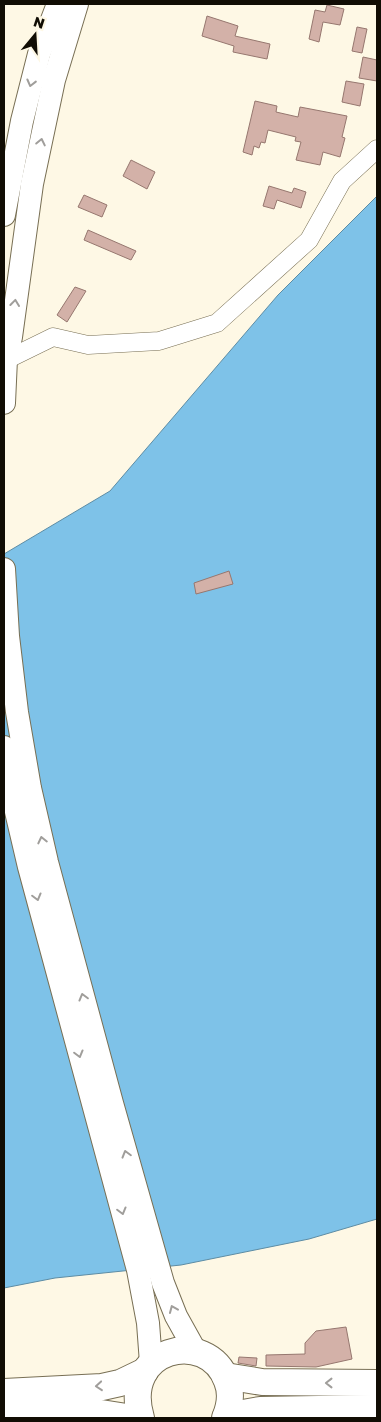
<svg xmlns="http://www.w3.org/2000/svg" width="381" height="1422" font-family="'Golos Text',sans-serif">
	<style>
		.water { fill: #7ec2e8; stroke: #5d8ca4 }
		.building { fill: #d3b1a8; stroke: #96776f }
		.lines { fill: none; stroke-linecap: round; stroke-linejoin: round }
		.minor-casing { stroke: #786f54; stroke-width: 19 }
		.major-casing { stroke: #786f54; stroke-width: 24 }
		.highway-casing { stroke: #786f54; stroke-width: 28 }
		.minor { stroke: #fff; stroke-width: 18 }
		.major { stroke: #fff; stroke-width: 22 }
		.highway { stroke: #fff; stroke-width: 26 }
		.oneway { stroke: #a09e9b }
	</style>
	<rect width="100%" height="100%" fill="#fef8e5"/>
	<polygon class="water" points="377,196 377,1219 309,1239 181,1265 55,1278 4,1288 4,554 110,491 278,295"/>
	<g class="building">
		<polygon points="327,5 344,9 340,25 323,22 319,42 309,39 315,10 325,12"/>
		<polygon points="207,16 238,26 235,36 270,44 267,59 233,52 234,46 202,36"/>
		<polygon points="357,27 367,29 362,53 352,51"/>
		<polygon points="363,57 377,60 377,81 359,78"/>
		<polygon points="346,81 364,84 360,106 342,102"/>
		<polygon points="255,101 277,106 276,112 298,117 300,107 347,116 342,137 345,138 340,157 323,152 320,165 296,160 301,142 295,141 296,137 268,130 265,143 261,142 259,148 254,146 252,155 243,152"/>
		<polygon points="131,160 155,172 147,189 123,176"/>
		<polygon points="269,186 292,193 294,188 306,192 301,208 277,200 274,209 263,206"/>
		<polygon points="84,195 107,205 102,217 78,207"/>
		<polygon points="88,230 136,251 131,260 84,240"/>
		<polygon points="75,287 86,291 67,322 57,315"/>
		<polygon points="229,571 233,584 196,594 194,583"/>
		<polygon points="346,1327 352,1359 316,1367 266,1366 266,1355 305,1354 305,1343 316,1331"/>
		<polygon points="239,1357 257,1358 256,1366 238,1363"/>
	</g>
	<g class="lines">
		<g class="minor-casing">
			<polyline id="minor" points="4,361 53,337 88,345 159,341 217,323 309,240 342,181 377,149"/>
		</g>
		<g class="major-casing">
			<g id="major">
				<polyline points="4,215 22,121 39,54 58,4"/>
				<polyline points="4,403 6,359 11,337 32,184 54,80 77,4"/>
				<polyline points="4,569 8,636 17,712 30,788 47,862 112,1103 163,1283 176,1316 196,1352"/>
				<polyline points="4,747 14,803 29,867 138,1270 148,1323 151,1363"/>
			</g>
		</g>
		<g class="highway-casing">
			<g id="highway">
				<polyline points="225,1376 262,1382 377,1383"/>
				<polyline points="4,1392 102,1387 120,1383 145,1371"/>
				<polyline points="4,1412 82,1410 133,1418"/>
				<polyline points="226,1416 260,1410 377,1408"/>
				<path d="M141,1418C120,1348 207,1327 227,1381C232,1393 230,1406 225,1418"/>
			</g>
		</g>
		<use href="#minor" class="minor"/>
		<use href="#major" class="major"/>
		<use href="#highway" class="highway"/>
	</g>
	<defs><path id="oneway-chevron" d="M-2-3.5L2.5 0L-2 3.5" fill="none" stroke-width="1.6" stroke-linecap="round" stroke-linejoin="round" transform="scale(1.25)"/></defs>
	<g class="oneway">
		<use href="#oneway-chevron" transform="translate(31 83) rotate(104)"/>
		<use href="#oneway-chevron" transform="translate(41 142) rotate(-78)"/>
		<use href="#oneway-chevron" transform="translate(15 303) rotate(-83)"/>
		<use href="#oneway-chevron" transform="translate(42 840) rotate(-103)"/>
		<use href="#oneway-chevron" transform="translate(37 897) rotate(75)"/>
		<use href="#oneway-chevron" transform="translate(83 997) rotate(-105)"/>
		<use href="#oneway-chevron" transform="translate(79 1054) rotate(75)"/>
		<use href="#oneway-chevron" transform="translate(126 1154) rotate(-106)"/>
		<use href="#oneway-chevron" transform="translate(122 1211) rotate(75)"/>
		<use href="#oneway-chevron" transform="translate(173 1309) rotate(-113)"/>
		<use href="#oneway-chevron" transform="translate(329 1383) rotate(-180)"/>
		<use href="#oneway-chevron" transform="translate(99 1386) rotate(175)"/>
	</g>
	<rect width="381" height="1422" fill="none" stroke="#110d04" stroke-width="10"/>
	<g transform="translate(35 35) rotate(18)" stroke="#fef8e5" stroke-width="4" paint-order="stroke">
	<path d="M0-4L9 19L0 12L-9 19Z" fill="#110d04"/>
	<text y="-8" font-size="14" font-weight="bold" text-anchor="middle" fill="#110d04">N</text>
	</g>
</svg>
